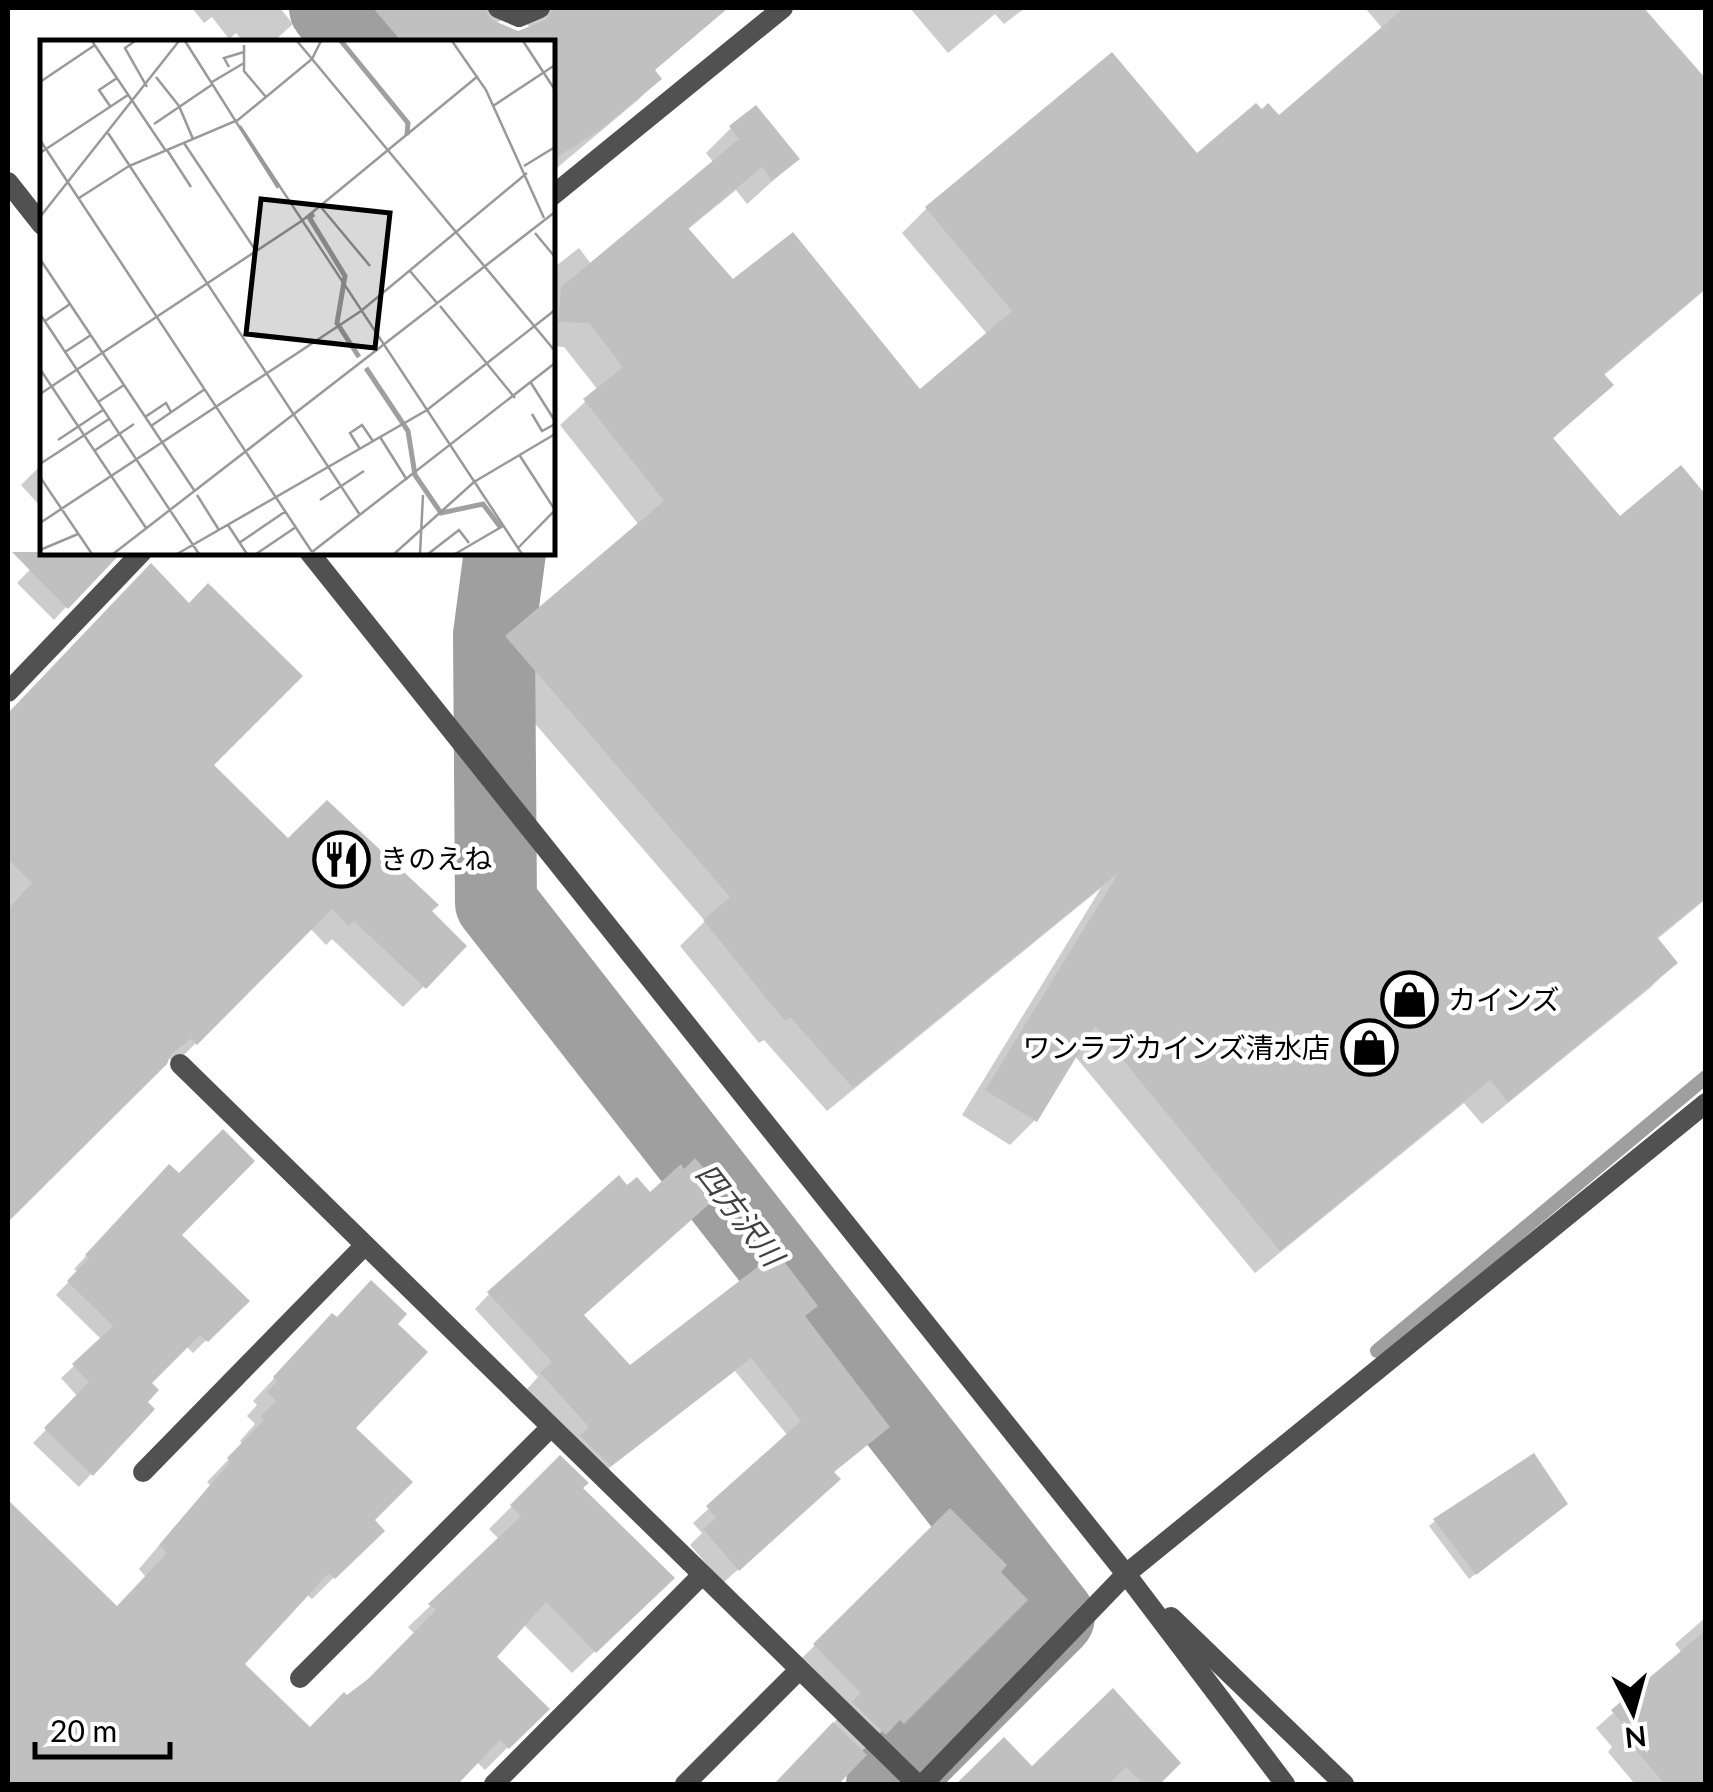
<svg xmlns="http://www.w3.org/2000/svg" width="1713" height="1792" font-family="Lato,'Noto Sans JP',sans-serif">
	<rect width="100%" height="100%" fill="#fff"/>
	<g fill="#0003" fill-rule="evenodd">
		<polygon points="192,8 280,8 293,24 273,42 244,42 236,33 229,39 212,17 204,23"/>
		<path d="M376 8H728L653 71 659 79 638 100 552 172V42H364L353 31ZM520 15 530 28 514 33 494 23Z"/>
		<polygon points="910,8 1025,8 1004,24 995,14 948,53"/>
		<polygon points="1365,8 1642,8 1706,82 1706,289 1603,376 1610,385 1551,440 1619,519 1706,499 1706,899 1656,940 1675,963 1650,988 1482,1124 1464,1103 1255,1273 1074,1055 1035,1120 1010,1145 962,1115 1101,888 827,1111 764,1040 759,1043 680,946 705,921 482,662 639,525 560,425 598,390 564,347 552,346 552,269 579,248 591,264 714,163 706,153 731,128 797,159 747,204 736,190 687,230 733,283 920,393 988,335 902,233 927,208 1197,157 1279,118 1383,29"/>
		<polygon points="42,464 42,508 21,485"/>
		<polygon points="47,552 117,552 54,620 17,583"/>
		<polygon points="130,587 211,765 288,841 429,911 464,946 403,1007 332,939 326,945 310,928 175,1064 169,1058 165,1061 8,1218 8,717"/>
		<polygon points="157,1180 179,1235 246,1301 193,1353 186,1346 149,1383 144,1402 152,1409 79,1487 33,1443 78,1397 61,1378 102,1340 56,1295 78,1272 74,1269"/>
		<polygon points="489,1294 581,1316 630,1368 803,1318 872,1441 832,1473 823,1493 723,1583 690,1545 702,1533 693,1523 788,1436 735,1371 595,1479 577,1443 527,1389 538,1377 475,1309"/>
		<polygon points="395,1324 352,1428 371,1520 381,1531 312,1599 306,1594 242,1664 309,1730 368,1682 415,1634 408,1627 500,1540 489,1529 560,1458 649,1600 572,1673 523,1624 493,1657 546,1709 485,1770 476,1761 454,1784 8,1784 8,1523 17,1513 117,1609 146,1577 139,1569 210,1485 207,1482 243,1444 240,1441 255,1424 247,1416 257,1405 253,1401 310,1339"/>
		<polygon points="1560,1509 1469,1579 1429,1526 1435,1521"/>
		<polygon points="950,1511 1025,1600 836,1784 775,1784 843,1713 795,1665"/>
		<polygon points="1706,1617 1706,1784 1635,1784 1608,1752 1612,1747 1596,1728 1682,1653 1675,1644"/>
		<polygon points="1004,1741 1032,1769 1178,1763 1156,1784 959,1784"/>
	</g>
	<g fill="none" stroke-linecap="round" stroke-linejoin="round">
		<polyline stroke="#9f9f9f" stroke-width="14" points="1377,1351 1706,1077"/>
		<g stroke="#9f9f9f" stroke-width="82">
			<polyline points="330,8 358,42"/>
			<polyline points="505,552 494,635 496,903 1054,1617 887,1784"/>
		</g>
	</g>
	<g fill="#c0c0c0">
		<polygon points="373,8 485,8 492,20 518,31 546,20 553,8 728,8 655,70 662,79 600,130 552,160 552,42 402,42"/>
		<polygon points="1404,8 1644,8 1706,79 1706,288 1604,374 1614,385 1553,438 1620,516 1681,465 1706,495 1706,898 1657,937 1678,963 1508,1102 1490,1080 1280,1251 1095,1026 1037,1122 985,1090 1119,872 853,1088 790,1017 785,1021 703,920 730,897 505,636 664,501 583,399 623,367 589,323 558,322 561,287 739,139 729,126 756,105 800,159 772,181 762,167 688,228 733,279 793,232 920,389 1012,311 925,207 1112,52 1197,153 1256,103 1262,109 1268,103 1279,115"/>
		<polygon points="12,552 122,552 68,609"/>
		<polygon points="151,563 189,603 208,583 303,676 214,765 288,838 327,800 439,905 432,911 467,946 426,989 354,921 348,926 332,909 197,1045 191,1039 171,1054 167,1064 8,1222 8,909 32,883 8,859 8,713"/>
		<polygon points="223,1129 255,1161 182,1235 250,1301 208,1342 200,1335 152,1383 159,1390 148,1402 155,1409 93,1476 44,1428 89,1382 72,1364 113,1326 67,1281 89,1258 85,1255 169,1164 179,1173"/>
		<polygon points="695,1158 724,1191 584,1315 630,1365 777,1252 818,1306 805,1316 890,1427 834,1472 841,1479 739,1571 703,1529 716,1518 706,1506 801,1421 751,1358 611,1466 580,1436 589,1427 540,1373 552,1362 487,1292 619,1175 627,1185 637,1177 650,1192 681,1164 684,1169"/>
		<polygon points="371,1280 407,1314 398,1324 428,1352 356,1428 413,1482 375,1520 385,1531 335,1579 329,1573 245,1664 310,1727 344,1692 347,1695 368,1679 436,1610 428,1604 521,1516 510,1505 560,1455 589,1483 583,1488 675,1578 596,1653 546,1602 497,1657 550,1709 509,1749 500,1740 458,1784 8,1784 8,1500 117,1606 167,1553 159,1545 230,1462 227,1458 264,1420 260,1417 276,1401 267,1392 277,1381 273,1377 332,1313 337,1317"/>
		<polygon points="1534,1453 1568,1504 1476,1575 1433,1519"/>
		<polygon points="950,1508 1007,1565 1001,1572 1028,1600 904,1724 900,1720 886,1735 852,1702 861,1693 813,1644"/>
		<polygon points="1706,1630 1706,1784 1665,1784 1622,1734 1627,1729 1611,1710"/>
		<polygon points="1113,1688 1181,1763 1160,1784 1143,1784 1126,1767 1109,1784 956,1784 1004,1737 1032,1766"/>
		<polygon points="833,1722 867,1755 839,1784 774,1784"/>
	</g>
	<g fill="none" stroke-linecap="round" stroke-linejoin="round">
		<polyline stroke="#515151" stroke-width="20" points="498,8 519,17 540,8"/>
		<g stroke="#515151" stroke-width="20">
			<polyline points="552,196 783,8"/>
			<polyline points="8,692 142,552"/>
			<polyline points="180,1064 917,1784"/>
			<polyline points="143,1472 365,1245"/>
			<polyline points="300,1678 551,1427"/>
			<polyline points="494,1784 702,1575"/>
			<polyline points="685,1784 799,1670"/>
			<polyline points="923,1784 1126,1574 1706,1103"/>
		</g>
		<g stroke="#515151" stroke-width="20">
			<polyline points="8,182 42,225"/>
			<polyline points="309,552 1126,1574 1285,1784"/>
			<polyline points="1171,1617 1344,1784"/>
		</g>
	</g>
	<defs>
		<symbol id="restaurant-ring" viewBox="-11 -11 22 22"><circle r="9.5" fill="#fff" stroke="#000" stroke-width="1.5"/><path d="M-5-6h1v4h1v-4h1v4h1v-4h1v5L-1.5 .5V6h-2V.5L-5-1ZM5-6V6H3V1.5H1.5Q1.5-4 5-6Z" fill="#000"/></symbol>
		<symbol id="shop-ring" viewBox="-11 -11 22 22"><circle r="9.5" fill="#fff" stroke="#000" stroke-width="1.5"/><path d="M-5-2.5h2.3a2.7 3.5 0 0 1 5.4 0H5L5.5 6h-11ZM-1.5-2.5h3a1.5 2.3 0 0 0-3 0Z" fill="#000"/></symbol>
	</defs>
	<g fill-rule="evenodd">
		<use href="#restaurant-ring" x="310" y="828" width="63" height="63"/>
		<use href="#shop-ring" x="1378" y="968" width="63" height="63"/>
		<use href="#shop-ring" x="1338" y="1016" width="63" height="63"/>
	</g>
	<g text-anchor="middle" stroke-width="9" stroke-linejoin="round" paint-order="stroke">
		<g font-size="28" fill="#000" stroke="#fff" text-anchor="start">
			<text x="380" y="869">きのえね</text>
			<text x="1448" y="1010">カインズ</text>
			<text x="1330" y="1058" text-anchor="end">ワンラブカインズ清水店</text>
		</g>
		<g font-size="30" font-style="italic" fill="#404040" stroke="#fff">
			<text transform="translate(739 1215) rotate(52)" y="10">四方沢川</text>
		</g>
	</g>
	<g transform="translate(40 40)">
		<rect width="515" height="515" fill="#fff"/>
		<path fill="none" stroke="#9f9f9f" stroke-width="5" d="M301 1 368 83 367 95M274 174 269 177 305 236 297 283 319 317M326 328 368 391 375 435 401 473 443 464 461 488"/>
		<path fill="none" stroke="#999" stroke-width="2.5" d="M52 1 126 111M95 1 85 8 107 47M145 1 238 148M257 1 515 311M412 1 446 50 504 178M483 1 515 50M204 5V31L226 57M189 27 184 18 204 12M116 37 139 66 153 99M0 42 55 5M172 42 204 23M70 66 59 50 77 38M453 66 515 25M114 84 173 44M200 86 482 514M68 93 320 475M0 100 272 512M144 103 216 211M127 110 151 147M0 113 88 55M484 126 515 107M39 158 89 126 198 80 272 19 281 1M280 166 330 226M0 177 139 1M495 193 515 217M0 219 154 450M370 231 397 263M400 266 475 358M0 274 159 514M5 281 30 264M25 312 51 295M0 329 106 488M491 343 515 381M0 354 263 180 438 36M58 362 84 345M492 374 502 391 515 384M105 377 126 363 131 372M111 386 165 349M340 397 367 440M18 400 63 370M320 409 310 393 322 385 333 401M54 411 94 384M0 424 69 379M0 437 52 514M157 455 179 490M280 460 324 431M0 483 321 271 487 133M188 485 207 514M199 503 246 471M478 508 515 470 480 416M0 510 38 494M272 512 515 323M73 514 515 172M137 514 387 370 515 270M216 514 256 487M354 514 434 442 515 394M380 514 383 455M388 514 419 490 429 503M415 514 463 486"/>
		<path fill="#000" fill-opacity="0.15" stroke="#000" stroke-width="5" d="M221 159 350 173 335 308 206 294Z"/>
		<rect width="515" height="515" fill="none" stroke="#000" stroke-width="5"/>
	</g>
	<rect width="1713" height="1792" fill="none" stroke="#000000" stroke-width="20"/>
	<g transform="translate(1633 1712) rotate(174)" stroke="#ffffff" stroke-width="8" paint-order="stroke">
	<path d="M0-8L18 38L0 25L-18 38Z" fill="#000000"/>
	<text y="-15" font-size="28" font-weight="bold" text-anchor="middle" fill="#000000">N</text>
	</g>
	<path d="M35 1742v15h135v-15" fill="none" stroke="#000000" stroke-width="5"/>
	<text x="50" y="1742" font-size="30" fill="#000000" stroke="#ffffff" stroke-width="8" paint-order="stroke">20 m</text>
</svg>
